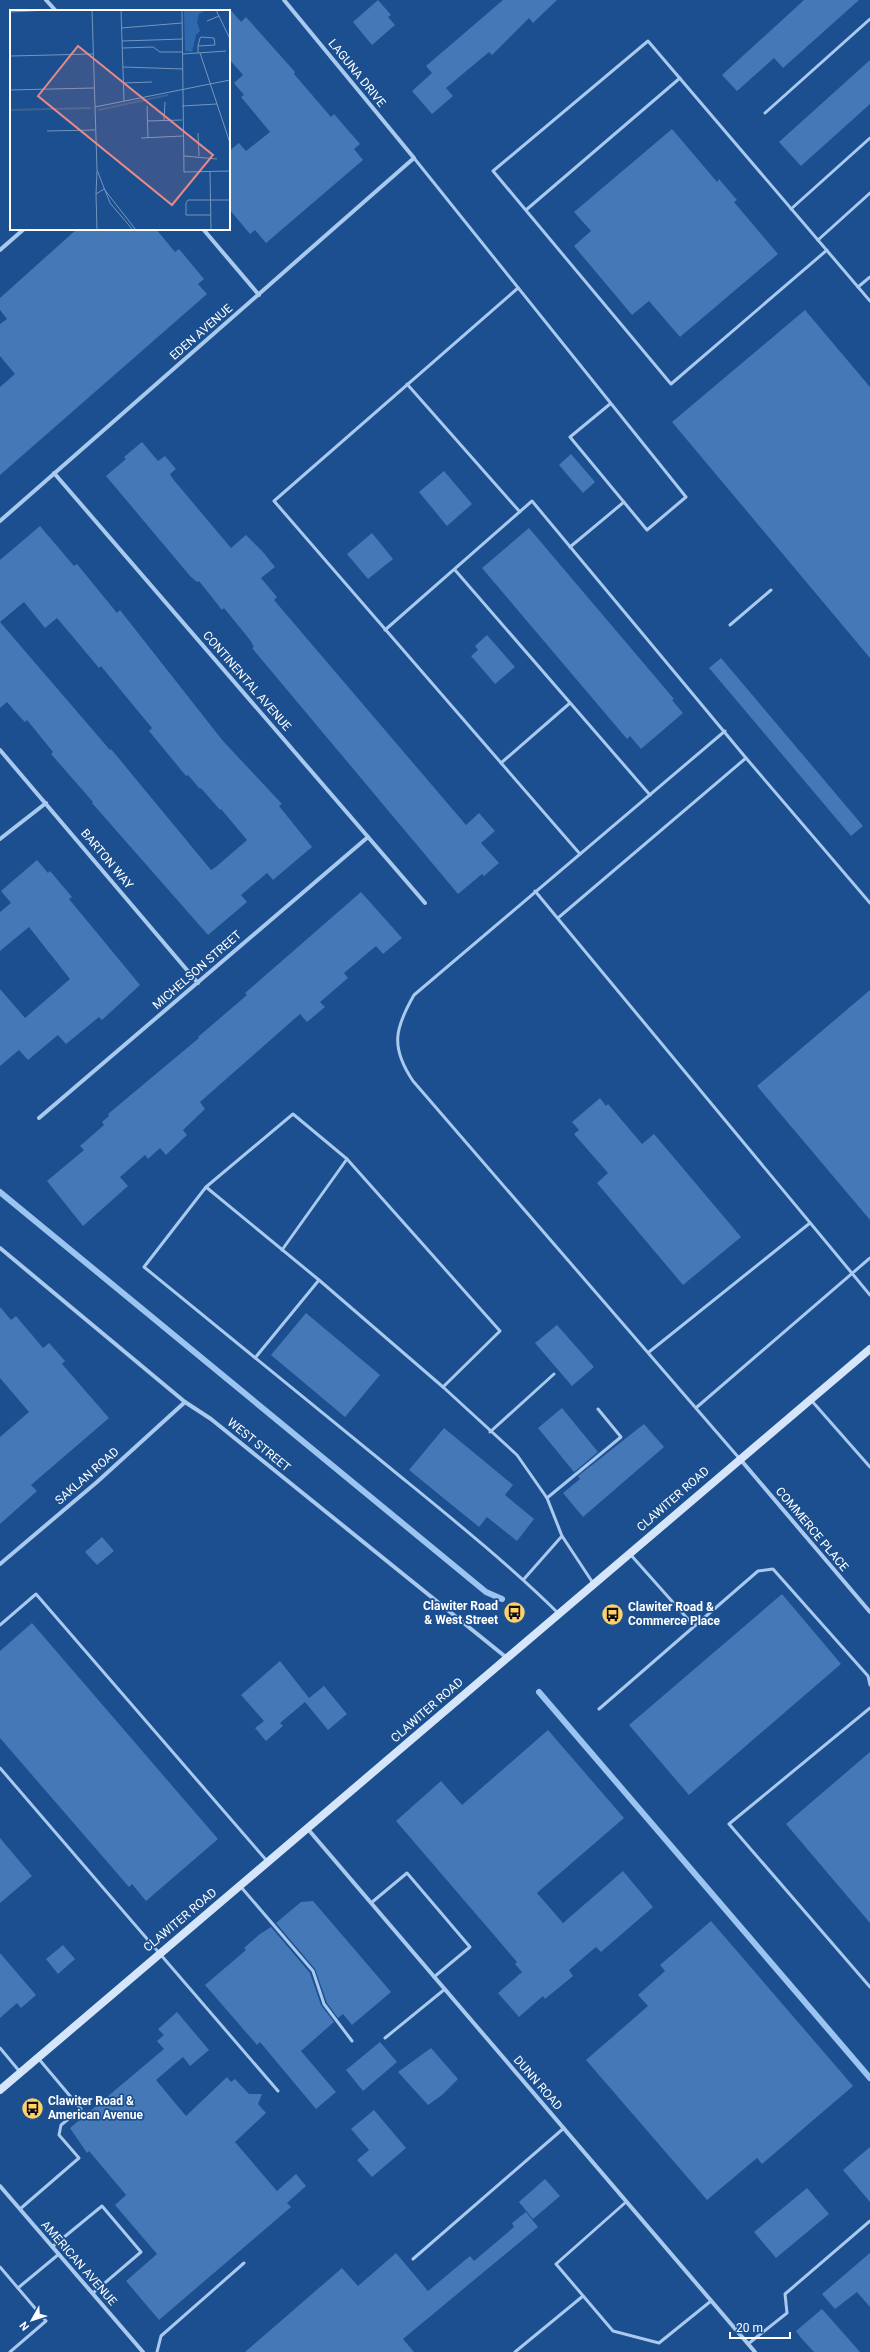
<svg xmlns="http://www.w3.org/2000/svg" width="870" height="2352" font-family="Roboto,sans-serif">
	<rect width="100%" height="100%" fill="#1b4f8f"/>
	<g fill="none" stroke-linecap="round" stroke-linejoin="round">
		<g stroke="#9cc4f0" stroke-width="6">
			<polyline points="0,1192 486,1592 502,1599"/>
			<polyline points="539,1692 870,2078"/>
		</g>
	</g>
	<g fill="#4478b7" fill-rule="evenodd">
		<polygon points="378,0 391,15 388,17 395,25 372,45 353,22"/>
		<polygon points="503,0 557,0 533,23 529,18 492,55 489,52 446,88 453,96 432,114 412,91 432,73 426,66"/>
		<polygon points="804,0 859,0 783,68 774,58 737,91 722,75"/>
		<polygon points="229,8 241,22 246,17 295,72 294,74 331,117 334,114 360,144 354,149 363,160 266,243 255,230 250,234 229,209 229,151 239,143 246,151 270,132 241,97 244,95 234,83 243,75 229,59"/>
		<polygon points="870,60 870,104 801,166 779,142"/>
		<polygon points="672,129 717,182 719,179 737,200 734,202 778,254 680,337 649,301 632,315 574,246 591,231 574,212"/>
		<polygon points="77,229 156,229 175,252 179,249 204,279 198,284 207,294 0,475 0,387 15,374 0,356 0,324 7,319 0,310 0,298"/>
		<polygon points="805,310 870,387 870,658 672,422"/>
		<polygon points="142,442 158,461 165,456 176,469 170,474 173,479 231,548 246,535 263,552 275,567 261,578 277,597 274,600 466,825 479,813 495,831 481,843 499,863 484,876 482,874 458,894 252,648 254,647 250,640 224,608 222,610 199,581 197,582 190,576 106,476 126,459 124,457"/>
		<polygon points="571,454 595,482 583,493 559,465"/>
		<polygon points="444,471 472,504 447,526 419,492"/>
		<path d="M40 526 74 566 77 564 117 613 120 610 223 741 282 804 279 806 312 847 273 880 267 873 241 895 247 902 208 935 92 803 93 802 51 754 53 752 27 720 25 722 19 716 7 702 0 708V560ZM24 602 45 628 57 618 99 668 101 666 123 693 152 728 149 731 186 776 188 775 200 789 201 788 220 810 221 809 247 840 217 866 211 870 111 749 110 750 0 622Z"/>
		<polygon points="529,528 674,699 672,700 683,713 641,749 630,736 627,739 482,568"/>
		<polygon points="372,533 393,559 368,579 347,554"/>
		<polygon points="487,635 515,667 495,684 471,656 478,650 475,646"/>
		<polygon points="721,658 863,826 851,836 709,668"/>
		<polygon points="37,860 48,873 50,871 72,897 69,899 140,985 102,1020 99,1017 66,1044 58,1035 28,1060 19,1050 0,1066 0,989 25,1018 70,979 29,927 0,951 0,912 11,903 1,891"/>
		<polygon points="361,892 402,938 383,954 376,946 344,973 348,978 320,1002 325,1007 307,1022 300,1014 200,1102 205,1109 183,1130 187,1135 166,1155 160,1148 148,1159 145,1155 120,1177 128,1186 83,1226 47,1181 84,1150 80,1146 104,1125 102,1122 109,1116 108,1114 199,1038 198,1037 247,995 245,993"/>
		<polygon points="870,990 870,1220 757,1086"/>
		<polygon points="600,1098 606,1106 608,1104 642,1144 654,1134 741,1237 683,1285 597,1183 608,1173 574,1134 579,1130 572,1122"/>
		<polygon points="0,1307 11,1320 16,1316 43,1348 49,1343 65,1361 62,1364 109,1418 31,1485 37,1491 0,1524 0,1437 29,1412 0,1378"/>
		<polygon points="306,1313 380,1375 345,1417 271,1355"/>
		<polygon points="557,1325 594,1367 572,1386 535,1343"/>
		<polygon points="562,1408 598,1452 574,1472 538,1428"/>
		<polygon points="644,1424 664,1447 583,1517 563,1493 580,1479 578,1476"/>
		<polygon points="444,1428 513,1485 505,1495 534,1519 517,1541 487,1517 479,1527 409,1470"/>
		<polygon points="102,1537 114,1551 97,1565 85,1552"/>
		<polygon points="782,1594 841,1664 689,1795 629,1725"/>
		<polygon points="32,1623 218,1839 146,1901 132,1884 129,1887 0,1738 0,1651"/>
		<polygon points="280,1661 309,1698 324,1686 347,1714 328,1730 305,1702 280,1723 283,1726 266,1741 255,1728 264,1721 241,1695"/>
		<polygon points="548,1730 624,1818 537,1893 563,1923 623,1871 653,1907 601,1952 596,1947 569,1970 573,1976 545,1999 543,1996 519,2017 498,1993 522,1972 515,1964 517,1962 396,1821 441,1781 462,1805"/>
		<polygon points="870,1752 870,1923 786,1824"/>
		<polygon points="0,1838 32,1876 0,1903"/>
		<polygon points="313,1901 391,1992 352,2025 343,2014 338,2018 327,2003 315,1969 276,1923 301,1902"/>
		<polygon points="711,1921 853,2086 762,2164 757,2158 707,2200 586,2060 648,2006 638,1995 665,1971 660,1965"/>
		<polygon points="271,1927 310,1973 321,2005 334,2022 301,2051 336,2092 316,2109 260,2042 257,2045 205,1985 246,1950 244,1948 260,1934"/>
		<polygon points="63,1945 75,1959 58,1974 46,1959"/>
		<polygon points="0,1953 36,1995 21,2008 17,2003 0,2018"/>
		<polygon points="177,2012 209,2050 190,2066 183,2057 156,2080 186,2116 227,2077 231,2082 235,2079 249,2094 262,2094 258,2104 266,2113 235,2142 277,2191 296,2174 306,2186 287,2203 291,2207 159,2320 126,2281 157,2254 115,2205 126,2195 89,2151 87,2153 70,2128 164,2049 157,2041 164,2035 158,2029"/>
		<polygon points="380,2042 397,2062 363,2091 346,2070"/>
		<polygon points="431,2048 458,2079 442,2095 428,2105 398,2072"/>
		<polygon points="374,2110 406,2148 372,2177 357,2160 369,2150 351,2129"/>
		<polygon points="870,2147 870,2202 843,2170"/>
		<polygon points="545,2179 560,2196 533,2219 519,2202"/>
		<polygon points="807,2188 829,2214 776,2258 754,2232"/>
		<polygon points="526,2212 538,2227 403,2339 414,2352 245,2352 342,2268 358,2286 396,2253 428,2291 470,2256 474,2261 514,2227 512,2223"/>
		<polygon points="870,2253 870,2307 857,2292 835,2309 822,2294"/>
		<polygon points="822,2309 860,2352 814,2352 801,2338 796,2331"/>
	</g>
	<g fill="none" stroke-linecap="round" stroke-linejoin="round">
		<g stroke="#a9c9ee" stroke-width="3">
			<polyline points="765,113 870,19"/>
			<polyline points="414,158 686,497 647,530 570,437 610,404"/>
			<polyline points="791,209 870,138"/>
			<polyline points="526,210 680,78"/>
			<polyline points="818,240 870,193"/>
			<polyline points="827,250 671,384 493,171 648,41 870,301"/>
			<polyline points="858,287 870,277"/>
			<polyline points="518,288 274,501 580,854"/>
			<polyline points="407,384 520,512"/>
			<polyline points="570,547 624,502"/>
			<polyline points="455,570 650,795"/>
			<polyline points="730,625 771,590"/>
			<polyline points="385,630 532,501 746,758 870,903"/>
			<path d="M725 731 414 995C395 1028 390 1047 413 1081L739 1458"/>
			<polyline points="501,763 570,703"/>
			<polyline points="535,891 870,1295"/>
			<polyline points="558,918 746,758"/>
			<polyline points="206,1187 293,1114 347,1159"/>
			<polyline points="282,1250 347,1159 500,1331 443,1387"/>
			<polyline points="319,1280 443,1387 517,1455 547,1498 562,1536 593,1583"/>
			<polyline points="649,1352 810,1223"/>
			<path d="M255 1358 319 1280 206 1187 144 1267C220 1329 296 1392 373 1454 436 1506 500 1556 558 1613"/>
			<polyline points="811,1400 870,1467"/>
			<polyline points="697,1407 870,1258"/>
			<polyline points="490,1432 554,1374"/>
			<polyline points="547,1498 621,1437 598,1409"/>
			<polyline points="630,1554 694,1626"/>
			<polyline points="524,1579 562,1536"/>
			<polyline points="0,1625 36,1594 267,1861"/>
			<polyline points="870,1708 729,1824 870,1987"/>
			<polyline points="599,1709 758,1571 773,1569 868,1676 870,1685"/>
			<polyline points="0,1768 278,2091"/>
			<polyline points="241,1887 313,1971 324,2004 352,2041"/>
			<polyline points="371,1903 407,1873 470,1947 434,1977"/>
			<polyline points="385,2038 445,1989"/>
			<polyline points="0,2048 20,2072"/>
			<polyline points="626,2202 556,2264 613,2331 659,2343 711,2301"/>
			<polyline points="20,2209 79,2158 59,2135 61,2125 81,2109 38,2058"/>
			<polyline points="52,2247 102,2206 141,2252 93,2293"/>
			<polyline points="413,2259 564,2128"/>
			<polyline points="0,2267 46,2321 10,2352"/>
			<polyline points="18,2288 59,2254"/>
			<polyline points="748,2344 787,2313 785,2294 870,2221"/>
			<polyline points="157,2352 161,2336 244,2263"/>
			<polyline points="515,2352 583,2296"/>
		</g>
		<g stroke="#a9c9ee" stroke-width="4">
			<polyline points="46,0 56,11"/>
			<polyline points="203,229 259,295"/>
			<polyline points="0,250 24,229"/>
			<polyline points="54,473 425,903"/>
			<polyline points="0,521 414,158 284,0"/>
			<polyline points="0,750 198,983"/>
			<polyline points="0,839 46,803"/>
			<polyline points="39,1118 368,837"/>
			<polyline points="0,1248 185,1402 211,1419 507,1658"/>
			<polyline points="740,1459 870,1612"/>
			<polyline points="0,1564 97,1482 185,1402"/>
			<polyline points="307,1828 755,2352"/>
			<polyline points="0,2186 143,2352"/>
		</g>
		<polyline stroke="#d6e6fa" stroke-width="8" points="0,2090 870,1349"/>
	</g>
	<defs>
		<symbol id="bus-disc" viewBox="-11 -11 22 22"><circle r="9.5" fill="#ffd166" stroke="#1b4f8f"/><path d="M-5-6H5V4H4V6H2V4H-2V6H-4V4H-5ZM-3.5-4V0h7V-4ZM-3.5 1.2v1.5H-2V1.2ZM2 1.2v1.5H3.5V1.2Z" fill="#111"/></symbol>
	</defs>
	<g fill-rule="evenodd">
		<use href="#bus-disc" x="502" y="1600" width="25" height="25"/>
		<use href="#bus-disc" x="600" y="1602" width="25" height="25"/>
		<use href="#bus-disc" x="20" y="2096" width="25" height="25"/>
	</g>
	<g text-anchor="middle" stroke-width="3.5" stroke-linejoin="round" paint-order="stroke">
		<g font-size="12" fill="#fff" stroke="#1b4f8f">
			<text transform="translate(357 73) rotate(51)" y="4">LAGUNA DRIVE</text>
			<text transform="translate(201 332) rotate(-41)" y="4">EDEN AVENUE</text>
			<text transform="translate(247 681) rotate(49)" y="4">CONTINENTAL AVENUE</text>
			<text transform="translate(107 859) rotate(50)" y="4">BARTON WAY</text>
			<text transform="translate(197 970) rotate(-41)" y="4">MICHELSON STREET</text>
			<text transform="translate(259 1445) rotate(39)" y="4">WEST STREET</text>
			<text transform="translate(87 1476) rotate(-41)" y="4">SAKLAN ROAD</text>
			<text transform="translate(673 1499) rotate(-41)" y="4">CLAWITER ROAD</text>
			<text transform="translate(812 1529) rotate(50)" y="4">COMMERCE PLACE</text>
			<text transform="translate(427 1710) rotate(-41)" y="4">CLAWITER ROAD</text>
			<text transform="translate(180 1920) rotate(-40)" y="4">CLAWITER ROAD</text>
			<text transform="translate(538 2083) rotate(49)" y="4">DUNN ROAD</text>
			<text transform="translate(79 2263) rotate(49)" y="4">AMERICAN AVENUE</text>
		</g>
		<g font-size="12" font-weight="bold" fill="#fff" stroke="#1b4f8f" text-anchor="start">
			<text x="498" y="1610" text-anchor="end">Clawiter Road<tspan x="498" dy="14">&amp; West Street</tspan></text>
			<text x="628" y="1611">Clawiter Road &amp;<tspan x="628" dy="14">Commerce Place</tspan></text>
			<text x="48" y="2105">Clawiter Road &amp;<tspan x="48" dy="14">American Avenue</tspan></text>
		</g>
	</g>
	<g transform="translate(10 10)">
		<rect width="220" height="220" fill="#1b4f8f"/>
		<path d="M174 0H196L189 4 187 12 190 21 186 25 182 42 175 41Z" fill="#2e69ad"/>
		<path fill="none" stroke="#3c6290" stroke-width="2" d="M0 100 81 98M88 100 158 85"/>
		<path fill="none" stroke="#7695bc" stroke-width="1" d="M82 0 87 160 100 193 123 220M111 0 114 91M172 0 174 162 220 161M206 0 220 29M0 2 38 0M197 11 209 6M111 18 172 13M112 31 173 29M112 38 143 37 150 42H173M188 43V36L190 28 191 27 204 28 205 35 188 36M190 43 220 133M173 44 216 41M0 46 83 44M113 57 173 59M113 73 142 72M0 80 84 78M137 96 138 128M172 96 207 94M85 97 220 70M137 111 172 110M154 111 155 92M37 121 85 120M188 123 189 146M131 128 173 126M174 146 207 149M200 161 201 220M94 179 126 220M86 184 87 161M201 205H176V193L178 190H220M87 220 86 184 94 179"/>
		<path fill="#e88989" fill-opacity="0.15" stroke="#e88989" stroke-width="2" d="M68 36 203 145 162 195 28 86Z"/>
		<rect width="220" height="220" fill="none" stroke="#fff" stroke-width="2"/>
	</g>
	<g transform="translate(32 2320) rotate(231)" stroke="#1b4f8f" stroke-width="3" paint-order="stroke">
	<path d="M0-3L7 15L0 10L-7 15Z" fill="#ffffff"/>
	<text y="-6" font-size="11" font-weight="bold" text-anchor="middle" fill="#ffffff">N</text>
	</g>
	<path d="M730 2332v6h60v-6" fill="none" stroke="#ffffff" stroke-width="2"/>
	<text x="736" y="2332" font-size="12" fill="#ffffff" stroke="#1b4f8f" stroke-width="3" paint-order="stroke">20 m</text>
</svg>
